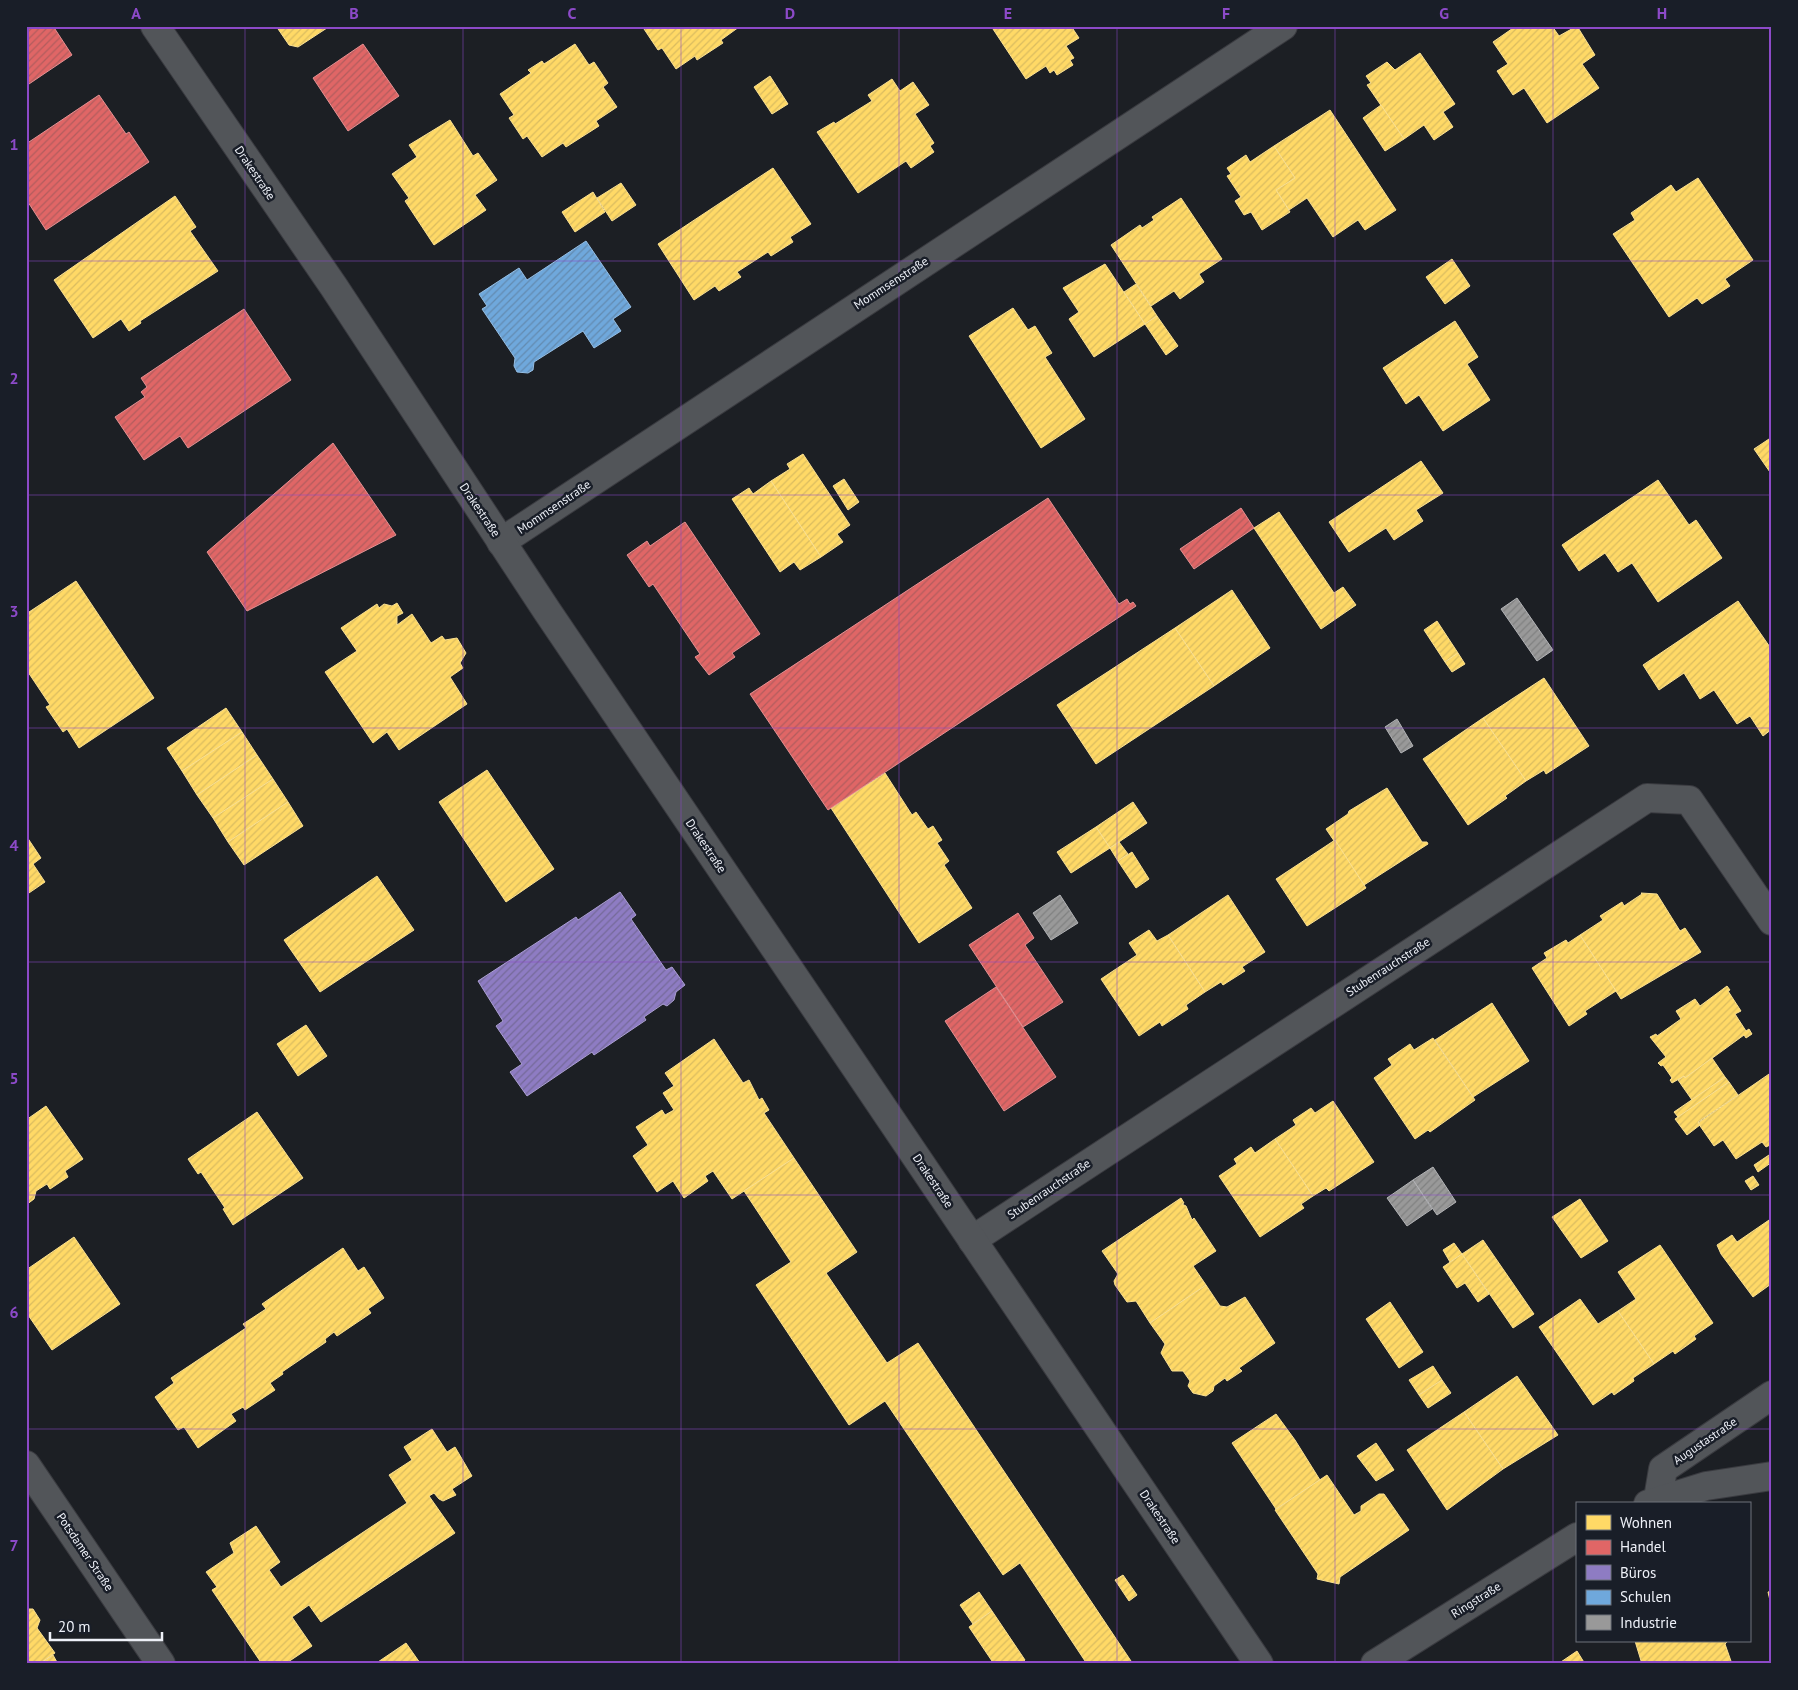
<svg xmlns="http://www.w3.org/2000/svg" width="1798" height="1690" font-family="'PT Sans',sans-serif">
	<defs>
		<pattern id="homes-hatch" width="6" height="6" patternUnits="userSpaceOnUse" patternTransform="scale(1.25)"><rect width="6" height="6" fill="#ffd966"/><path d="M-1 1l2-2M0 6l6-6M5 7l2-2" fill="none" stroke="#dabc60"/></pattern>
		<pattern id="shops-hatch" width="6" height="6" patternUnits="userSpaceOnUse" patternTransform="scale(1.25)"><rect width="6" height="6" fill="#e06666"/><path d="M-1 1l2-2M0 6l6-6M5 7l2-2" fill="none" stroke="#b25d5e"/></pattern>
		<pattern id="offices-hatch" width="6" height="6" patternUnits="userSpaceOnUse" patternTransform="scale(1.25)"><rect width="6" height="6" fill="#8e7cc3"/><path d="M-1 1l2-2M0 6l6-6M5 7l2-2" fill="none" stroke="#756a99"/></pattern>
		<pattern id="schools-hatch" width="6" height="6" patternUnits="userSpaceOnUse" patternTransform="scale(1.25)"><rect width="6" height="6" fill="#6fa8dc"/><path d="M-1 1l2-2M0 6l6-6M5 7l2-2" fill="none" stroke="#638bb0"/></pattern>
		<pattern id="industry-hatch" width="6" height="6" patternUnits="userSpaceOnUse" patternTransform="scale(1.25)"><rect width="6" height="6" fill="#999"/><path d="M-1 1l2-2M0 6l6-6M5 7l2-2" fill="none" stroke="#808181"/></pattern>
	</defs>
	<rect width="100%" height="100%" fill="#1c1f24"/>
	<g fill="url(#homes-hatch)" stroke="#fae092">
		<polygon points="276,26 330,26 298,47 289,45"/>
		<polygon points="648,26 739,26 739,27 721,40 723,43 697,60 695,56 676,69 662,48 658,50 644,29"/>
		<polygon points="991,26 1071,26 1079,38 1066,46 1074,58 1070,60 1073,65 1057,75 1054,70 1050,73 1046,66 1026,79"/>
		<polygon points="1516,26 1552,26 1559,36 1577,26 1595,55 1582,64 1599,88 1547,123 1524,88 1513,95 1497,71 1508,64 1493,42"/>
		<polygon points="575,44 589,65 594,62 608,83 603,87 617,107 596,121 599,126 566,147 563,143 542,157 527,136 523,139 509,118 514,115 500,94 531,73 528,70 542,61 544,64"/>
		<polygon points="1420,53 1455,104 1443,112 1453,127 1434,140 1424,125 1404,139 1367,85 1371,83 1366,76 1387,62 1395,70"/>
		<polygon points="770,76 788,104 772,114 754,87"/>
		<polygon points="892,79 900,91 913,82 929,105 915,114 934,143 930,146 934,152 911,168 906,161 858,193 817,132 834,122 835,124 872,101 868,95"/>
		<polygon points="1381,105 1404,139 1385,151 1363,118"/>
		<polygon points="1330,110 1396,210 1365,230 1358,220 1333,237 1307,198 1289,210 1276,190 1295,178 1274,146"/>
		<polygon points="450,120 473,156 478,153 497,180 475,195 486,210 434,245 405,201 409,198 392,174 417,157 409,145"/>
		<polygon points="1274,146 1295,178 1276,190 1290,212 1262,230 1251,212 1244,215 1235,201 1241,197 1227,176 1231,174 1227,168 1246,155 1250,162"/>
		<polygon points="773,168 811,224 790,237 793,242 771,256 768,252 737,272 741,277 719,291 715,286 694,300 658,244"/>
		<polygon points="1698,178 1753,260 1725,279 1730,286 1702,304 1697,298 1669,317 1613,234 1635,220 1631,213 1671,185 1676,192"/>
		<polygon points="621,183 636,205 612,221 597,198"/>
		<polygon points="593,192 605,212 575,232 562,212"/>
		<polygon points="175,196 196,227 190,231 218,271 140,321 141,323 129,331 121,319 93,338 54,280"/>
		<polygon points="1181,198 1222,259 1199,274 1204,282 1180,299 1174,291 1151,306 1111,245 1140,225 1142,228 1154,220 1152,217"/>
		<polygon points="1452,259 1470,286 1445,304 1426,277"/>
		<polygon points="1105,264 1145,324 1094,357 1069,319 1079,312 1063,288"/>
		<polygon points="1136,284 1157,316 1145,324 1124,292"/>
		<polygon points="1013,308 1028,330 1035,326 1052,353 1045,357 1085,419 1041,448 969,336"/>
		<polygon points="1157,316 1178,346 1166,355 1145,324"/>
		<polygon points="1455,321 1478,357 1467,364 1490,400 1443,431 1419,395 1406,404 1383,368"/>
		<polygon points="1772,437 1772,475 1754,449"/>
		<polygon points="803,454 850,525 837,534 843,542 821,557 771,481 790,469 787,464"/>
		<polygon points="1421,461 1443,493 1416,510 1423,521 1394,540 1386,528 1349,552 1329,522"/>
		<polygon points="844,479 859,502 848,510 833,486"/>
		<polygon points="1658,480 1689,525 1696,520 1722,558 1658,602 1632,563 1618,572 1605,553 1579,571 1562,545"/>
		<polygon points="771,481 821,557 800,570 794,562 780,572 732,499 749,488 753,494"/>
		<polygon points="1279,512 1334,593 1343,587 1356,605 1321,629 1254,528"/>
		<polygon points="76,581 154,698 79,748 67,729 63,732 46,707 50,705 26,669 26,614"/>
		<polygon points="1232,590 1270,648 1214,686 1175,628"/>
		<polygon points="1738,601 1772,650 1772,729 1763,736 1750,716 1737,724 1714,690 1700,699 1684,673 1659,690 1643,665"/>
		<polygon points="397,603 403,613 397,616 397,625 412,614 431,643 442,636 445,640 457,638 466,653 460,663 463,668 450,677 467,704 399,750 387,732 373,743 325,672 357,651 341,628 377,604 379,608 384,604 392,606"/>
		<polygon points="1437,621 1458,653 1445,662 1424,630"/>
		<polygon points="1175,628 1214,686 1096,764 1057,705"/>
		<polygon points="1458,653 1465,664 1452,672 1445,662"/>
		<polygon points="1544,678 1589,746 1546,774 1544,770 1526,781 1483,718"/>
		<polygon points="226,708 242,732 182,771 167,748"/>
		<polygon points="1483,718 1526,781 1505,796 1507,798 1468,825 1423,759"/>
		<polygon points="242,732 257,755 197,795 182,771"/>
		<polygon points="257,755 273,779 213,818 197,795"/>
		<polygon points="487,770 554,869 506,902 439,802"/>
		<polygon points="885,773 912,815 916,812 928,829 933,826 942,840 937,843 949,861 944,865 972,908 919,943 831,808"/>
		<polygon points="273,779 288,802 228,842 213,818"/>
		<polygon points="1387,788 1422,842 1427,842 1428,844 1364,885 1326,829 1348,814 1349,811"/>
		<polygon points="288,802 303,826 244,865 228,842"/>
		<polygon points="1133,802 1147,823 1110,848 1096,827"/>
		<polygon points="1096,827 1110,848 1071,873 1057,852"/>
		<polygon points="27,837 41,858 33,864 45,882 26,895"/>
		<polygon points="1335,840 1366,888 1307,926 1276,879"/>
		<polygon points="1119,842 1128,854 1118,861 1110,848"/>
		<polygon points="1132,852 1149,879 1136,888 1118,861"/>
		<polygon points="377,876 414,930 320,992 284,940"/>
		<polygon points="1641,893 1657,894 1680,931 1685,928 1701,952 1621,999 1580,935 1603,920 1600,916 1622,902 1624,906 1642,894"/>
		<polygon points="1228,895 1265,952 1242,967 1245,971 1223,985 1221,982 1205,992 1168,935"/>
		<polygon points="1149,930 1157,941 1168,935 1205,992 1186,1005 1188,1009 1162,1026 1160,1022 1139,1036 1101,979 1137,955 1129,943"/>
		<polygon points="1580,935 1616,991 1585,1011 1587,1014 1569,1026 1532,968 1547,958 1544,953 1566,940 1568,943"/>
		<polygon points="1727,986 1730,990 1728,991 1741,1011 1735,1014 1746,1031 1749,1029 1752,1034 1746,1038 1744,1035 1685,1078 1684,1076 1672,1083 1670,1080 1672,1078 1663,1065 1661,1066 1658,1063 1666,1057 1650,1037 1656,1034 1657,1036 1681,1019 1676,1011 1695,999 1700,1006"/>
		<polygon points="1492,1003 1529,1061 1473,1097 1435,1040"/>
		<polygon points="306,1025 327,1056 298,1076 277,1044"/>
		<polygon points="1433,1038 1475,1100 1430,1132 1428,1130 1415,1139 1374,1078 1392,1065 1388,1059 1410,1044 1414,1050"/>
		<polygon points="714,1039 743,1083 749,1080 759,1100 762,1098 769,1110 764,1113 794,1158 732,1199 713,1171 705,1176 708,1181 684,1198 673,1181 657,1192 633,1156 648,1145 636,1127 662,1110 665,1115 674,1110 663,1093 674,1086 665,1073"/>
		<polygon points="1712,1058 1725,1077 1692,1100 1678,1080 1684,1076 1685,1078"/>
		<polygon points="1772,1072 1772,1144 1766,1147 1762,1142 1736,1159 1723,1140 1714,1146 1698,1123"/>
		<polygon points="1725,1077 1729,1082 1678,1117 1674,1112"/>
		<polygon points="1729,1082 1738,1095 1698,1122 1700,1125 1687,1135 1675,1119"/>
		<polygon points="1333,1101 1374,1162 1329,1191 1326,1188 1313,1196 1275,1139 1296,1125 1293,1120 1311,1108 1315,1113"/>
		<polygon points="46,1106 83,1159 65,1171 68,1177 50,1189 47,1184 36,1191 34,1199 26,1205 26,1120"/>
		<polygon points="257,1112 303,1178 233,1225 223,1209 225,1208 201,1172 198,1174 188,1159"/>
		<polygon points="1275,1139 1313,1196 1301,1204 1304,1208 1260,1237 1219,1176 1237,1164 1234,1159 1251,1147 1255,1153"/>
		<polygon points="1772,1153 1772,1162 1758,1172 1754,1165"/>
		<polygon points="794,1158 857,1252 826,1273 887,1363 918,1343 1133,1664 1087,1664 1020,1563 1003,1575 885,1401 849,1425 756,1285 791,1262 744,1191"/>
		<polygon points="1753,1176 1759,1185 1751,1190 1745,1181"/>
		<polygon points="1181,1198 1184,1203 1182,1204 1186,1206 1192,1220 1194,1218 1216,1251 1193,1266 1206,1285 1150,1323 1136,1301 1127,1302 1115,1285 1114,1281 1118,1274 1102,1251"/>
		<polygon points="1580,1199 1608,1241 1581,1258 1552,1217"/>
		<polygon points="1772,1218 1772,1286 1771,1284 1753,1297 1721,1254 1717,1245 1732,1235 1737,1242"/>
		<polygon points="74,1237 120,1304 52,1350 26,1312 26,1270"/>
		<polygon points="1483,1240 1534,1314 1513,1328 1462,1254"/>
		<polygon points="1454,1243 1462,1254 1450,1262 1443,1250"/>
		<polygon points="1660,1245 1713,1323 1694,1336 1696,1339 1675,1354 1673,1351 1654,1364 1618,1311 1636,1299 1618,1272"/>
		<polygon points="343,1248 358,1271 364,1267 384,1298 368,1309 371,1313 337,1336 334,1332 325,1339 326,1342 282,1372 283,1374 270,1383 275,1390 245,1410 243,1407 231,1414 236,1421 198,1448 184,1427 178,1430 155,1397 174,1383 171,1378 246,1328 243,1324 266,1309 262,1304"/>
		<polygon points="1462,1254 1489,1294 1478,1302 1465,1283 1457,1288 1443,1267"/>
		<polygon points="1206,1285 1220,1306 1227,1307 1245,1297 1275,1343 1239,1368 1242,1371 1227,1381 1225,1378 1214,1386 1213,1391 1206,1396 1193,1393 1188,1386 1190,1381 1183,1371 1172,1371 1161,1353 1165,1344 1150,1323"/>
		<polygon points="1580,1299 1598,1324 1618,1311 1654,1364 1633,1378 1634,1381 1614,1395 1612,1392 1593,1405 1539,1327"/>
		<polygon points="1390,1302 1423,1352 1399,1368 1366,1319"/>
		<polygon points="1433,1366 1442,1380 1419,1395 1409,1380"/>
		<polygon points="1517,1376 1558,1435 1503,1469 1464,1412"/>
		<polygon points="1442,1380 1451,1393 1428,1408 1419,1395"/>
		<polygon points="1464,1412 1503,1469 1447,1510 1407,1450"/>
		<polygon points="1276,1414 1295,1440 1320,1480 1276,1509 1232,1443"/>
		<polygon points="432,1429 447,1452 455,1447 472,1476 452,1489 456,1495 443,1501 439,1499 434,1493 429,1496 455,1533 321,1622 309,1605 292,1617 312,1646 285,1664 262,1664 212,1590 217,1587 206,1572 234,1553 230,1543 256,1526 280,1562 269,1570 281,1587 407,1503 389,1475 412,1460 404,1447"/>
		<polygon points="1376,1443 1394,1470 1376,1481 1357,1456"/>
		<polygon points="1327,1475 1354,1515 1361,1511 1361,1506 1379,1494 1384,1494 1409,1530 1340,1577 1339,1584 1317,1579 1318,1574 1275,1510"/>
		<polygon points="1123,1575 1137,1595 1129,1601 1115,1580"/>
		<polygon points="1772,1591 1772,1609 1768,1592"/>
		<polygon points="979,1592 992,1611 973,1624 960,1605"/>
		<polygon points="26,1609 33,1609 40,1620 37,1628 55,1653 39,1664 26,1664"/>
		<polygon points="992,1611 1025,1660 1020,1664 994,1664 969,1627"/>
		<polygon points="1635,1641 1728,1641 1725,1644 1732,1664 1642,1664"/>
		<polygon points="406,1643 420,1663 375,1664"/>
		<polygon points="1577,1651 1585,1664 1558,1664"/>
		<polygon points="53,1655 58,1664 39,1664"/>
	</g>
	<g fill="url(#shops-hatch)" stroke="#e49092">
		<polygon points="26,26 53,26 72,55 26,86"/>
		<polygon points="363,44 399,96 348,131 313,78"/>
		<polygon points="99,95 126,134 129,132 149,162 46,230 26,199 26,144"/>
		<polygon points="244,309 291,380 188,448 180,436 144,460 115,417 145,397 141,392 147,387 141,378"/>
		<polygon points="333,443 396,535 247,611 207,552"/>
		<polygon points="1048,498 1119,604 1127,599 1130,604 1133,602 1136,606 828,810 750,694"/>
		<polygon points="1241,508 1254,528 1194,569 1180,549"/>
		<polygon points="685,522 760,634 732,653 735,657 709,675 695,657 700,654 653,584 649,587 627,555 647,541 650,546"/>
		<polygon points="1018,913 1034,938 1025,945 1063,1002 1023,1027 969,945"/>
		<polygon points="996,987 1056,1077 1004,1111 945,1021"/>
	</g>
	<polygon fill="url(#offices-hatch)" stroke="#ab9fd3" points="620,892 636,915 631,919 666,970 672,967 685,985 676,992 674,1000 667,1006 663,1004 644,1017 646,1020 594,1055 592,1052 527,1096 510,1072 522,1064 496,1026 503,1021 478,981 576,917 578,920"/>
	<polygon fill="url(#schools-hatch)" stroke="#95bee4" points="586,241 631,307 613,319 621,331 594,348 583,331 534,362 533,370 528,373 517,372 514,366 515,358 482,309 487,306 479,294 519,268 527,280"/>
	<g fill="url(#industry-hatch)" stroke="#b2b3b6">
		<polygon points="1517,598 1553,650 1537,661 1501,609"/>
		<polygon points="1397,719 1413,746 1401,753 1385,727"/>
		<polygon points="1060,895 1078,923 1051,940 1033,913"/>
		<polygon points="1433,1167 1456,1202 1437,1215 1413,1180"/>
		<polygon points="1413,1180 1432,1209 1407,1226 1387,1198"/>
	</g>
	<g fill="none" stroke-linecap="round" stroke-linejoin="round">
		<defs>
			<g id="minor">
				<polyline points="501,542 1283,26"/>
				<polyline points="972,1240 1647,798 1689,800 1772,921"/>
				<polyline points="26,1465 161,1664"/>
				<polyline points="1658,1499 1663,1469 1772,1395"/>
				<polyline points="1648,1504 1706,1486 1772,1476"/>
				<polyline points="1375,1664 1577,1537"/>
			</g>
			<polyline id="secondary" points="155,26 334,287 547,611 1259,1664"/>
		</defs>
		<use href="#minor" stroke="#3a3b40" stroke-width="30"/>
		<use href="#secondary" stroke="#3a3b40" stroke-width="30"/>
		<use href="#minor" stroke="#525559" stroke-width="28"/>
		<use href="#secondary" stroke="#525559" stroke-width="28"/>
	</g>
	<path fill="none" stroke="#8c4ac8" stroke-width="1" stroke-opacity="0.55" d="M245 26V1664M463 26V1664M681 26V1664M899 26V1664M1117 26V1664M1335 26V1664M1553 26V1664M26 261H1772M26 495H1772M26 728H1772M26 962H1772M26 1195H1772M26 1429H1772"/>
	<g text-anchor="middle" stroke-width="5" stroke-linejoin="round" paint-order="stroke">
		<g font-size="12" fill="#eef1f8" stroke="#191e28">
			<text transform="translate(255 173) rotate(56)" y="4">Drakestraße</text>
			<text transform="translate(891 283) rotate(-33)" y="4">Mommsenstraße</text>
			<text transform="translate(554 507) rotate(-34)" y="4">Mommsenstraße</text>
			<text transform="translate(480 510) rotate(56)" y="4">Drakestraße</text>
			<text transform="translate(706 846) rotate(56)" y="4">Drakestraße</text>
			<text transform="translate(1388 967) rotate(-33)" y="4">Stubenrauchstraße</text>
			<text transform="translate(933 1181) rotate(56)" y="4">Drakestraße</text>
			<text transform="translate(1049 1189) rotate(-34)" y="4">Stubenrauchstraße</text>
			<text transform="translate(1705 1441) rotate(-34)" y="4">Augustastraße</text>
			<text transform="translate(1160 1517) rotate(56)" y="4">Drakestraße</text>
			<text transform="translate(85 1552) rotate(56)" y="4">Potsdamer Straße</text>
			<text transform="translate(1476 1600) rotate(-32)" y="4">Ringstraße</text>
		</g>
	</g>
	<rect width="1798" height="1690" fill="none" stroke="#191e28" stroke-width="55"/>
	<rect x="1576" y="1502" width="175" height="140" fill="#191e28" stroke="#6e727b"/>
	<rect x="1586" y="1515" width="25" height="15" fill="#ffd966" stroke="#6e727b"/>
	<text x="1620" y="1528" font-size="15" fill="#eef1f8">Wohnen</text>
	<rect x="1586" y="1540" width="25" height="15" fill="#e06666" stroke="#6e727b"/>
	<text x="1620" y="1552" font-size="15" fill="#eef1f8">Handel</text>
	<rect x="1586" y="1565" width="25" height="15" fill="#8e7cc3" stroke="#6e727b"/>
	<text x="1620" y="1578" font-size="15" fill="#eef1f8">Büros</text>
	<rect x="1586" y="1590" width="25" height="15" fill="#6fa8dc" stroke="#6e727b"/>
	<text x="1620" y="1602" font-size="15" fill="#eef1f8">Schulen</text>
	<rect x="1586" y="1615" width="25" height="15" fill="#999999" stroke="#6e727b"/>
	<text x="1620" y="1628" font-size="15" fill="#eef1f8">Industrie</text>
	<path d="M50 1632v8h112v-8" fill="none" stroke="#eef1f8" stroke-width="2.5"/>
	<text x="58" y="1632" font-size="15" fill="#eef1f8" stroke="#191e28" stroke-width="4" paint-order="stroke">20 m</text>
	<rect x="28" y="28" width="1742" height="1634" fill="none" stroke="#8c4ac8" stroke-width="2"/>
	<g font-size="16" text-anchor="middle" font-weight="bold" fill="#8c4ac8">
		<text x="136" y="19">A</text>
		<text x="354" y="19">B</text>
		<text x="572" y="19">C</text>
		<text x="790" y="19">D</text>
		<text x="1008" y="19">E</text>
		<text x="1226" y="19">F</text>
		<text x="1444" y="19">G</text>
		<text x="1662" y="19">H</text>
		<text x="14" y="150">1</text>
		<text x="14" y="384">2</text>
		<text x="14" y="617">3</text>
		<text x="14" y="851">4</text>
		<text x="14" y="1084">5</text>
		<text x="14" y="1318">6</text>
		<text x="14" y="1551">7</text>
	</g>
</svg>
